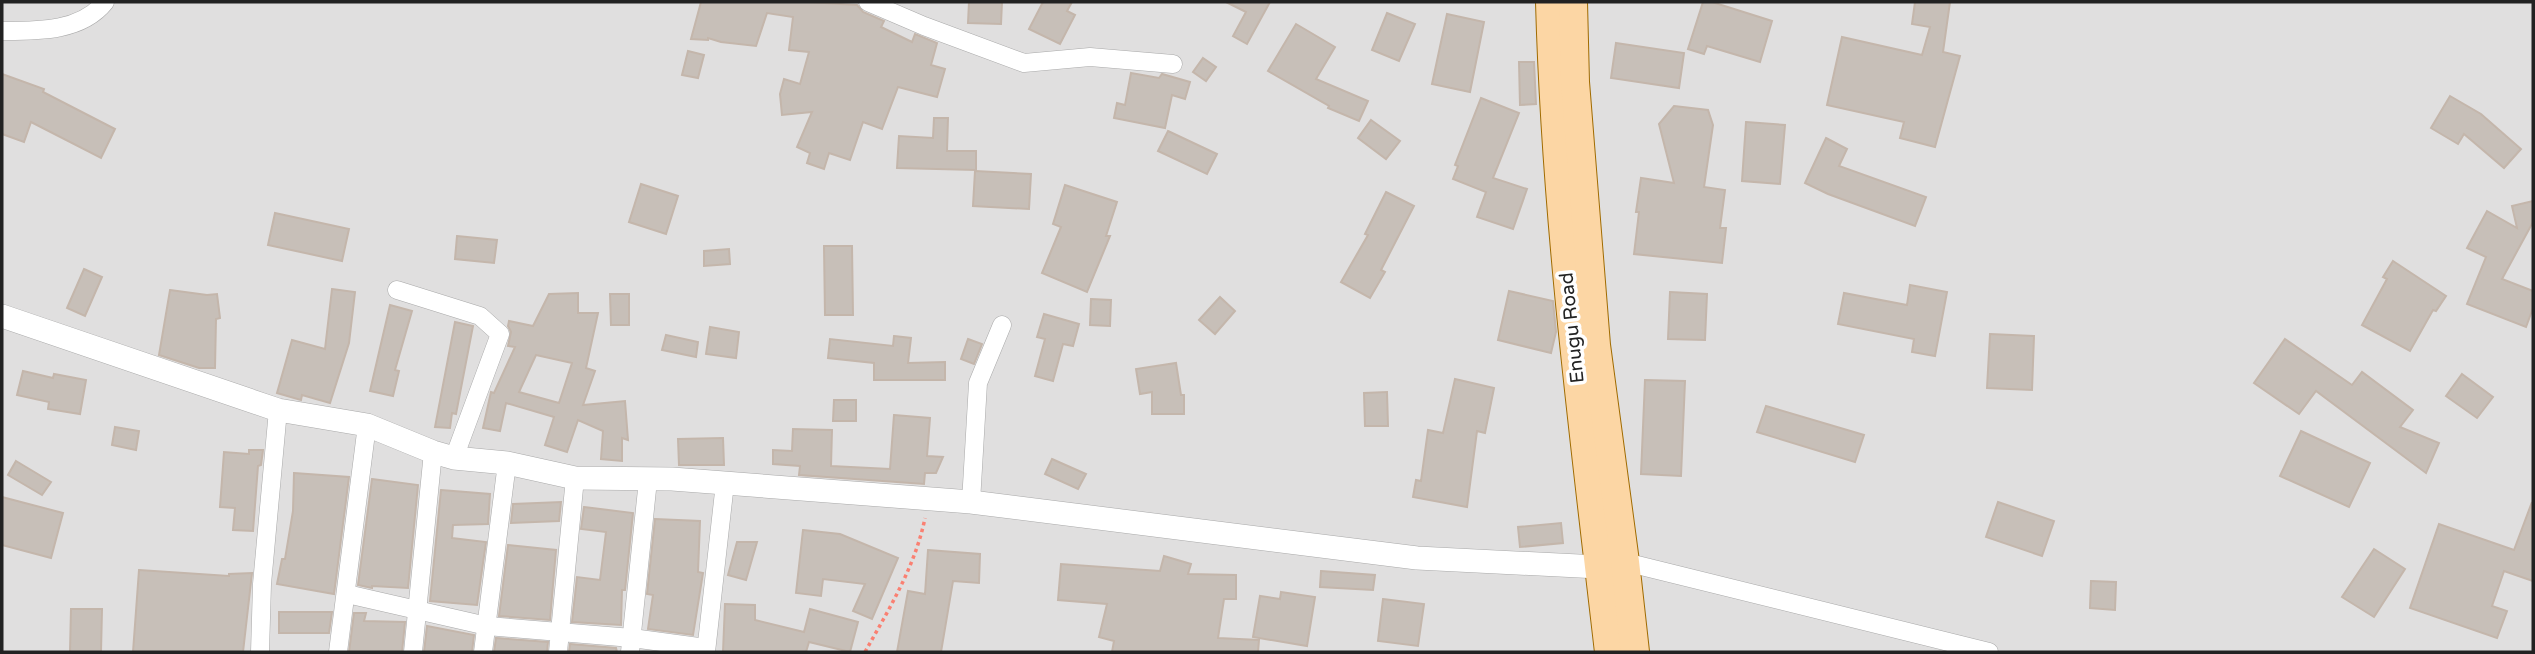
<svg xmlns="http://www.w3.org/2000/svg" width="2535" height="654" font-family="'Varela Round',sans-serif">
	<rect width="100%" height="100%" fill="#f2efe9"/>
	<rect fill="#e0dfdf" x="2" y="2" width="2531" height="650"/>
	<g fill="#c7bfb8" stroke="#c4b6ab" stroke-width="2" fill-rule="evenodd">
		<polygon points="701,2 808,2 857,5 863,12 884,21 881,27 912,42 915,34 937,43 931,65 945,69 937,97 898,87 882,129 863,122 850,160 829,153 824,169 807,163 810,153 797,147 812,112 782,115 780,94 784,79 800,84 809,52 789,50 793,17 767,13 756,46 721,42 708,38 708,40 691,39"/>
		<polygon points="969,2 1002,2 1001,24 968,23"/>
		<polygon points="1043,2 1072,2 1067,11 1075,15 1060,44 1029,29"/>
		<polygon points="1226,2 1270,2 1247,44 1233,36 1246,12"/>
		<polygon points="1703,2 1712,2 1772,21 1760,62 1707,46 1704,54 1688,49"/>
		<polygon points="1915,2 1950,2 1943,52 1960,56 1935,147 1900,138 1904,122 1827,105 1842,37 1922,55 1930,27 1912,24"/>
		<polygon points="1387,13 1415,24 1399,61 1372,50"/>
		<polygon points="1447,14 1484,22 1470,92 1432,84"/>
		<polygon points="1296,24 1335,47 1316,79 1368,101 1359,121 1328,108 1329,106 1268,71"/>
		<polygon points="1616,43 1684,53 1679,88 1611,78"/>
		<polygon points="688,51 704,55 698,78 682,75"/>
		<polygon points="1203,58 1216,67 1206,81 1193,72"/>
		<polygon points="1519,62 1534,62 1536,104 1520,105"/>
		<polygon points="1131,73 1159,78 1162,74 1190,82 1185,99 1172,95 1165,128 1114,118 1117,103 1125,105"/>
		<polygon points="2,74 44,89 43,92 115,129 101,158 31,122 24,142 2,134"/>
		<polygon points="2450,96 2481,114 2521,149 2504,168 2464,134 2458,144 2431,128"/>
		<polygon points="1481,98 1519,113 1493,178 1527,189 1513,229 1477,217 1486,192 1453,179 1458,166 1455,165"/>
		<polygon points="1674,106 1708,110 1713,125 1704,187 1725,190 1720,228 1726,228 1722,263 1634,254 1639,212 1636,212 1641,178 1674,183 1659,124"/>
		<polygon points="934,118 948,118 947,151 976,151 976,170 897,168 899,136 933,138"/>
		<polygon points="1371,120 1400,141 1386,159 1358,138"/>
		<polygon points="1746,122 1785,125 1780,184 1742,181"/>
		<polygon points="1168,131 1217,154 1207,174 1158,151"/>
		<polygon points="1826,138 1847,149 1839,166 1926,197 1915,226 1828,194 1805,183"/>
		<polygon points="975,171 1031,174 1029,209 973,206"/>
		<polygon points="641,184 678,196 666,234 629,222"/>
		<polygon points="1065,185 1117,202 1106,236 1110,236 1087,292 1042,273 1061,227 1053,224"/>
		<polygon points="1386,192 1414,206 1381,270 1385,272 1370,298 1341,282 1368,235 1365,234"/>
		<polygon points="2533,201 2533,222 2502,279 2533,291 2533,308 2526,327 2467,304 2486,257 2467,248 2487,211 2517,228 2512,206"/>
		<polygon points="275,213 349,229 342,261 268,245"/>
		<polygon points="457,236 497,240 494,263 455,259"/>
		<polygon points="824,246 852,246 853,315 825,315"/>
		<polygon points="729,249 730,264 704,266 704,251"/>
		<polygon points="2393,261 2446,296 2436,311 2433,310 2410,351 2362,325 2387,279 2383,277"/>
		<polygon points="84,269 102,277 85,316 67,308"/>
		<polygon points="1910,285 1947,292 1935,356 1912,352 1914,339 1838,324 1844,293 1907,305"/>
		<polygon points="332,289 355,292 349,343 330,403 302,395 301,400 277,393 292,340 325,349"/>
		<polygon points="170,290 207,295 217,294 220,318 216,319 215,368 199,368 159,355"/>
		<polygon points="1509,291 1553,301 1556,332 1551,353 1498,340"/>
		<polygon points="1670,292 1707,294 1705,340 1668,339"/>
		<path d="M578 293V313H598L586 368 595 371 583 405 625 401 628 440 622 438V461L601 459 603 431 578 420 567 452 545 445 554 417 506 403 500 431 483 428 491 392 494 393 515 347 508 346 511 332 508 326 509 321 533 326 549 294ZM536 355 572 363 559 403 519 392Z"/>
		<polygon points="610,294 629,294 629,325 611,325"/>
		<polygon points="1220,297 1235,311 1215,334 1199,320"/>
		<polygon points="1091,299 1111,300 1110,326 1090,325"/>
		<polygon points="390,305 412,311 395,370 399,371 393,396 370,391"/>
		<polygon points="1044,314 1079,324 1073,346 1063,344 1053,381 1035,376 1045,339 1037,337"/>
		<polygon points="455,322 473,326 456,414 452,413 450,428 435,427"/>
		<polygon points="710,327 739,332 736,358 706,354"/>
		<polygon points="1990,334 2034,336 2032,390 1987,388"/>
		<polygon points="666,335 698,342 696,357 662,350"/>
		<polygon points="894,336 911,338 908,363 945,362 945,380 874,380 874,363 828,358 830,339 893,346"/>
		<polygon points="968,339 982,344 974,364 961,359"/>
		<polygon points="2285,339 2352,385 2362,372 2413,410 2400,427 2439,443 2426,473 2316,391 2299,414 2254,383"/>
		<polygon points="1176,363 1181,395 1184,395 1184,414 1152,414 1152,392 1140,394 1136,369"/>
		<polygon points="23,371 53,378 54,374 86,380 80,414 48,409 49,402 17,395"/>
		<polygon points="2462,374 2493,397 2477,418 2446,396"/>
		<polygon points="1455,379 1494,388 1485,433 1477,431 1467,507 1413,497 1416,480 1421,481 1428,430 1443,433"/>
		<polygon points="1645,380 1685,381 1681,476 1641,474"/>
		<polygon points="1387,392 1388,426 1365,426 1364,393"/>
		<polygon points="834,400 856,400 856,421 833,421"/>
		<polygon points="1766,406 1864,435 1855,462 1757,432"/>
		<polygon points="894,415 930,418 927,456 943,457 936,473 925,473 924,484 799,475 800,466 773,464 773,450 792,451 793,429 832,430 831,466 890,469"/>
		<polygon points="115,427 139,431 136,450 112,445"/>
		<polygon points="2301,431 2370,463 2349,507 2280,476"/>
		<polygon points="723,438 724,465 679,465 678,439"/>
		<polygon points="249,450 263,450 261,465 258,466 253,531 233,530 235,508 220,507 224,452 249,454"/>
		<polygon points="1052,459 1086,474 1078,489 1045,474"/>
		<polygon points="16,461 51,482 42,495 8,475"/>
		<polygon points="294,473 349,477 334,594 277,584 282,559 285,559 293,511"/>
		<polygon points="372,479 418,485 408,588 372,586 372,588 358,585"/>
		<polygon points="441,490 490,494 488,524 453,525 452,538 486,542 477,605 430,601"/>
		<polygon points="2,497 63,513 51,558 2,545"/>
		<polygon points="561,502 559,521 511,523 513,504"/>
		<polygon points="1998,502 2054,521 2042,556 1986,537"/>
		<polygon points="2532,502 2533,581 2504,571 2492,606 2507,611 2497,638 2410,608 2439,524 2514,550"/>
		<polygon points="584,507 633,513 625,590 622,590 621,625 572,622 577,577 600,580 606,532 581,529"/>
		<polygon points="655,519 700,521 698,572 703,573 693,635 648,629 653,595 647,594"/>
		<polygon points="1561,523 1563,543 1520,547 1518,527"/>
		<polygon points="803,530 840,534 898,558 872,619 853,611 865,584 823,579 821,596 796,593"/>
		<polygon points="737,542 757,542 746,580 728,575"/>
		<polygon points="508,545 556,550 550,620 499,616"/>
		<polygon points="2374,549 2405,569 2374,617 2342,597"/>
		<polygon points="928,550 980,554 979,583 953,581 941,652 897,652 908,591 925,594"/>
		<polygon points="1164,556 1191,564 1188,574 1236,575 1236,599 1224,599 1218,638 1259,640 1258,652 1112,652 1114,641 1099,637 1107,604 1058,600 1061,564 1160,571"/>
		<polygon points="139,570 229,576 229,574 252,573 243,652 133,652"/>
		<polygon points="1321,571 1375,575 1373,590 1320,587"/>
		<polygon points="2091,581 2116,582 2115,610 2090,608"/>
		<polygon points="1281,592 1315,597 1307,646 1253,637 1260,596 1280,599"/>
		<polygon points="1383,599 1424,604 1418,646 1378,641"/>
		<polygon points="725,604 755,605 755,620 804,632 810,609 858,622 850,652 809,642 806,652 723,652"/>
		<polygon points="71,609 102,609 101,652 70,652"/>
		<polygon points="279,612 332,612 329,633 279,633"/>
		<polygon points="354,613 366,613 364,621 405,622 402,652 349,652"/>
		<polygon points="427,626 474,635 472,652 424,652"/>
		<polygon points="496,638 548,642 547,652 494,652"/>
		<polygon points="570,644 616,648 617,652 569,652"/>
	</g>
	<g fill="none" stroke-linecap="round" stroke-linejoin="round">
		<defs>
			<g id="minor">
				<polyline points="868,2 924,26 1024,63 1090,57 1173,64"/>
				<path d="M2 31C37 31 81 32 105 2"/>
				<polyline points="397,290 480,316 500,334 454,458"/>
				<polyline points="971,502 978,383 1002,325"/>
				<polyline points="1625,562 1989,652"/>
				<polyline points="347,594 487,626 632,638 706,648"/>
				<polyline points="260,652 262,584 278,410"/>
				<polyline points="338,652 367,425"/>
				<polyline points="413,652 433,452"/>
				<polyline points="483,652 507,463"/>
				<polyline points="558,652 575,478"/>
				<polyline points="630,652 648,480"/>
				<polyline points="706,652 725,483"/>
			</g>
			<polyline id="tertiary" points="2,316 278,410 367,425 433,452 454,458 507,463 575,478 672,479 971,502 1417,558 1599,567 1614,564"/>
			<g id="primary">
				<path d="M1550 2C1556 220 1584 435 1609 652"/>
				<polyline points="1573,2 1575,82 1596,345 1625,562 1635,652"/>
			</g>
		</defs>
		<use href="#minor" stroke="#a9a9a9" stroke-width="19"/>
		<use href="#tertiary" stroke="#a9a9a9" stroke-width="24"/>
		<use href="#primary" stroke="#a06b00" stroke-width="30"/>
		<path stroke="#fa8072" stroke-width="3.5" stroke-dasharray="3.5 3.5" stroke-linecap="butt" d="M865 652C889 609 915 567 925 518"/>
		<use href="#minor" stroke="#fff" stroke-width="18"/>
		<use href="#tertiary" stroke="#fff" stroke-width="23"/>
		<use href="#primary" stroke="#fcd6a4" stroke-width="28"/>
	</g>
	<g text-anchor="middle" stroke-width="7" stroke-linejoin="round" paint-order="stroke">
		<g font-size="19" fill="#222" stroke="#fff">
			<text transform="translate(1571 328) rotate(-96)" y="7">Enugu Road</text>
		</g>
	</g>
	<rect width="2535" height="654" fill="none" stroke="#222222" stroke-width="7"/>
</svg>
